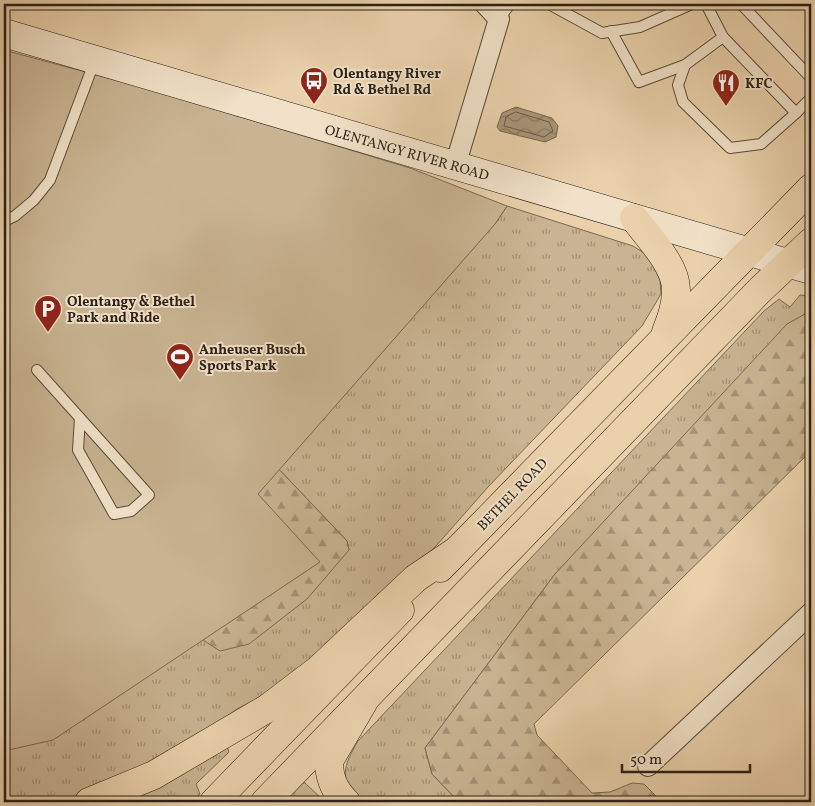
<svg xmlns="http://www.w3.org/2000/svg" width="815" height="806" font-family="Vollkorn,serif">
	<defs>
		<pattern id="grass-tufts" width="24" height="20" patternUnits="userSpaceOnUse" patternTransform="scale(1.25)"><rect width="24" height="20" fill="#c9b392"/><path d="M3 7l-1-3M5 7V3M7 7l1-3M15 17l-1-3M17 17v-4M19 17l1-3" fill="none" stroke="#a39176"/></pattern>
		<pattern id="forest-firs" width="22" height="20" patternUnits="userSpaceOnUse" patternTransform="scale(1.25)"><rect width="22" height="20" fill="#c9b392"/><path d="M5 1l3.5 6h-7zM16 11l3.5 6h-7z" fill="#a39176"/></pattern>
		<pattern id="water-waves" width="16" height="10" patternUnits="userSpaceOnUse" patternTransform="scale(1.25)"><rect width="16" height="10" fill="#a99579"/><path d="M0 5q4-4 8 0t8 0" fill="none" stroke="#8a7962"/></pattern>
	</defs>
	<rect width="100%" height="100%" fill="#ead1ab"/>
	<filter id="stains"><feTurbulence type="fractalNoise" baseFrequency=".004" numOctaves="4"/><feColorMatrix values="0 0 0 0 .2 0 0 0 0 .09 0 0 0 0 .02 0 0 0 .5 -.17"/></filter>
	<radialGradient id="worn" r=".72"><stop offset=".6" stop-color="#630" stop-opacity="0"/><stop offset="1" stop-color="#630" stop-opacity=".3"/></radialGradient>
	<g fill="url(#grass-tufts)" stroke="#7a6a54">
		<polygon points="507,206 633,246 649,256 660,280 661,294 642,326 488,487 436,546 366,611 273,691 237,709 175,753 65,802 4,802 4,736 349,550 347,541 274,464 495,224"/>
		<path d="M800 295 811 296V316L804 314 555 574 425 748 432 774 459 802H362C338 779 343 767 358 741L764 311 779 299 790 307Z"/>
		<polygon points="227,746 229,752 196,784 200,794 193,802 115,802"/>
		<polygon points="303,781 325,802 283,802"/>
	</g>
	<g fill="url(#forest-firs)" stroke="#7a6a54">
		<polygon points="805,314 811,316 811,451 534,724 537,735 592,793 610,792 632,783 644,784 662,802 459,802 432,774 425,748 555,574 787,324"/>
		<polygon points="274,464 347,541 349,550 307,599 249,644 220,651 203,640 198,606"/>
	</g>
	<polygon fill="#c9b392" stroke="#7a6a54" points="4,50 141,87 410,168 507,206 495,224 258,494 320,562 53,740 4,751"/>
	<polygon fill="url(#water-waves)" stroke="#766652" points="516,107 552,118 558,126 556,137 545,142 500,131 497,127 502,113"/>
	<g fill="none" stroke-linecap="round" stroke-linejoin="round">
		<polygon stroke="#6a5a48" stroke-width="1" points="516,112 549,122 553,131 544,137 504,126 506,117"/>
		<defs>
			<g id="lane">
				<polyline points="549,4 602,33 640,27 692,4"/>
				<polyline points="706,4 723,37 796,113 811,98"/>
				<polyline points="741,4 811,78"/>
				<polyline points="499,19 510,4"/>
				<polyline points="611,31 639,82 685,65 723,37"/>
				<polyline points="685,65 678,85 683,102 730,148 761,144 796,113"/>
				<polyline points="4,221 15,216 34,200 50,180 95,60"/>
				<polyline points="37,370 149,495 131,511 114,514 78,450 80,418"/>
			</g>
			<g id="street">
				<polyline points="455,166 499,19 485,4"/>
				<polyline points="648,766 811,613"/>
			</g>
			<polyline id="secondary" points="4,33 811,270"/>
			<g id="primary">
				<path d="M634 218C648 237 677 266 676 291 676 306 671 319 666 332"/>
				<polyline points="440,568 811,188"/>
				<polyline points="214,802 400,610"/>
				<polyline points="265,802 760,290 811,242"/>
			</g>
			<g id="highway">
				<polyline points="89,802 154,775 268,708 318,670 416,578 456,551"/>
				<path d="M346 802C334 790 329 778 329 761L363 703"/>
			</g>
		</defs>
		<use href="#lane" stroke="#5a4c3c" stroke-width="12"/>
		<use href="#street" stroke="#5a4c3c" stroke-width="22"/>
		<use href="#secondary" stroke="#2a2017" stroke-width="29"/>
		<use href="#primary" stroke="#2a2017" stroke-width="29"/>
		<use href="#highway" stroke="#2a2017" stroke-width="29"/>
		<use href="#lane" stroke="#f1e1c8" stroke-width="10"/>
		<use href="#street" stroke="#f1e1c8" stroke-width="20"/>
		<use href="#secondary" stroke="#f1e1c8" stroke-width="28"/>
		<use href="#primary" stroke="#ead1ab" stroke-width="28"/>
		<use href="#highway" stroke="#ead1ab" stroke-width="28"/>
	</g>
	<defs>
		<symbol id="bus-pin" viewBox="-11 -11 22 30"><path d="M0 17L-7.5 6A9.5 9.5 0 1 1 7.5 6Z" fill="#8f2418" stroke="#f1e1c8"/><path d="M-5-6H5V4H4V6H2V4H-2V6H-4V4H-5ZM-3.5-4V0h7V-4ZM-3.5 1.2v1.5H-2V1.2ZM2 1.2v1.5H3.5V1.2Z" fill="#fff"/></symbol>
		<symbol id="restaurant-pin" viewBox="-11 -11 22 30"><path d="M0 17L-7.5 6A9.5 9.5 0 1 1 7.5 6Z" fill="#8f2418" stroke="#f1e1c8"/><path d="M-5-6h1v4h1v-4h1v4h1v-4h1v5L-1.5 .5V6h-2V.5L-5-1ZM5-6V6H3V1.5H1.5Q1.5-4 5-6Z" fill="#fff"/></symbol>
		<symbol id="parking-pin" viewBox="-11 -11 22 30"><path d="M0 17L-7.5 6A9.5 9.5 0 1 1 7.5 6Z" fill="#8f2418" stroke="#f1e1c8"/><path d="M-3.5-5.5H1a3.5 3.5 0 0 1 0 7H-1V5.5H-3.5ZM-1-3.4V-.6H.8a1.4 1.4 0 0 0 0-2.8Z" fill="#fff"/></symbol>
		<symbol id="stadium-pin" viewBox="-11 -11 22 30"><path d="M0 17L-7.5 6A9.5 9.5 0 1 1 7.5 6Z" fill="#8f2418" stroke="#f1e1c8"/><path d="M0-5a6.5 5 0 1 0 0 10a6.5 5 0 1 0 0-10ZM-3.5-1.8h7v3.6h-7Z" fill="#fff"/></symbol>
	</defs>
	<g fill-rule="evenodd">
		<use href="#bus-pin" x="298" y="65" width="32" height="43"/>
		<use href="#restaurant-pin" x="710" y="67" width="32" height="43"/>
		<use href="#parking-pin" x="32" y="293" width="32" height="43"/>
		<use href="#stadium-pin" x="164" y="341" width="32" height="43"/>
	</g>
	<g text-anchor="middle" stroke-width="4" stroke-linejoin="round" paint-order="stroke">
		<g font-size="14" font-weight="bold" fill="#2a2017" stroke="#f1e1c8" text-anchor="start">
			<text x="333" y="78">Olentangy River<tspan x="333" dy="16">Rd &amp; Bethel Rd</tspan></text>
			<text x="745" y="88">KFC</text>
			<text x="67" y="306">Olentangy &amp; Bethel<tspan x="67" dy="16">Park and Ride</tspan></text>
			<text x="199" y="354">Anheuser Busch<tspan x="199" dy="16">Sports Park</tspan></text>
		</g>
		<g font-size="14" fill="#2a2017" stroke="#f1e1c8">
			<text transform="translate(407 152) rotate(16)" y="5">OLENTANGY RIVER ROAD</text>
			<text transform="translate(512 494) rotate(-46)" y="5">BETHEL ROAD</text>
		</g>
	</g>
	<rect width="815" height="806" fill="none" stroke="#ead1ab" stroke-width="20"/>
	<rect x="5" y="5" width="805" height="796" fill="none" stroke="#2a2017" stroke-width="2.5"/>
	<rect x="10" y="10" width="795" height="786" fill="none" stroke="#2a2017"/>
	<path d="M622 764v8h128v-8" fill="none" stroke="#2a2017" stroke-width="2.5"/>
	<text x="630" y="764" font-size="15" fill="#2a2017" stroke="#f1e1c8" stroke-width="4" paint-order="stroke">50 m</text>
	<rect width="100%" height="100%" filter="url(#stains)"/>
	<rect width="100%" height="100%" fill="url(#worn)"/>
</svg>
